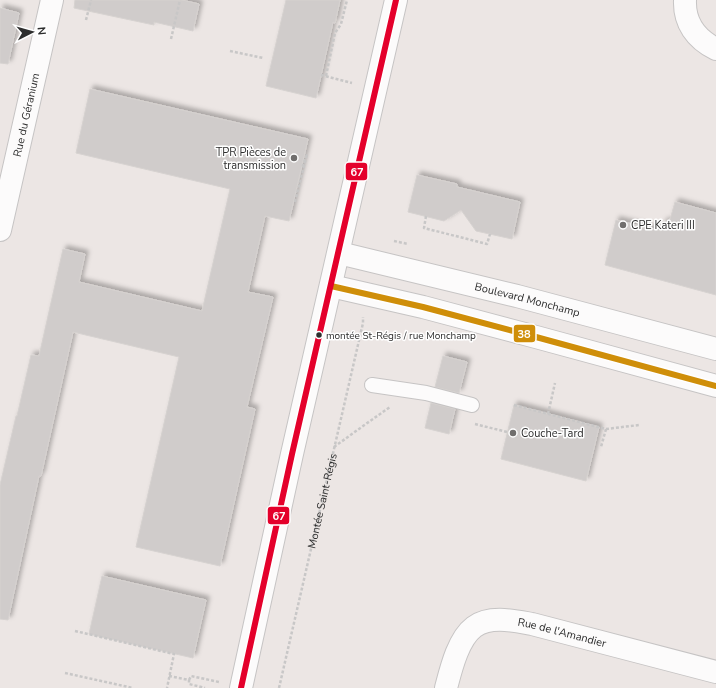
<svg xmlns="http://www.w3.org/2000/svg" width="716" height="688" font-family="'Nunito Sans',sans-serif">
	<defs>
		<filter id="shadow"><feDropShadow dx="3.5" dy="-3.5" stdDeviation="2" flood-color="#0004"/></filter>
	</defs>
	<rect width="100%" height="100%" fill="#ece6e4"/>
	<g fill="#d0cccb" stroke="#d6d2d0" filter="url(#shadow)">
		<polygon points="75,0 182,0 199,4 193,31 154,22 154,25 74,8"/>
		<polygon points="286,0 340,0 335,23 333,22 316,98 266,86"/>
		<polygon points="0,8 19,13 8,64 0,63"/>
		<polygon points="90,89 308,139 289,221 265,216 248,292 273,297 247,407 255,409 220,566 136,547 179,357 73,332 41,476 39,476 8,620 0,619 0,485 16,416 17,416 31,355 39,356 63,249 85,254 79,282 202,311 230,189 76,153"/>
		<polygon points="417,175 457,184 457,187 520,202 512,239 476,231 461,210 444,221 408,212"/>
		<polygon points="675,202 716,213 716,295 605,265 616,220 661,231 664,221 669,223"/>
		<polygon points="443,356 467,362 459,393 435,387"/>
		<polygon points="431,403 455,409 449,434 425,428"/>
		<polygon points="514,405 599,427 586,481 501,459"/>
		<polygon points="102,576 206,600 193,658 89,634"/>
	</g>
	<g fill="none" stroke-linecap="round" stroke-linejoin="round">
		<defs>
			<polyline id="service" points="372,385 426,393 472,405"/>
			<g id="minor">
				<path d="M685 0C684 23 696 39 716 49"/>
				<path id="s2" d="M0 230 52 0"/>
				<path id="s3" d="M446 688C451 669 458 639 474 627 490 615 515 621 532 624L716 672"/>
			</g>
			<g id="tertiary">
				<path id="s4" d="M339 253 517 296 716 349"/>
				<polyline points="331,286 423,307 536,337 716,386"/>
				<polyline points="241,688 292,454 396,0"/>
			</g>
		</defs>
		<use href="#service" stroke="#c6c4c4" stroke-width="16"/>
		<use href="#minor" stroke="#c6c4c4" stroke-width="24"/>
		<use href="#tertiary" stroke="#c6c4c4" stroke-width="24"/>
		<g stroke="#c8c7c7" stroke-width="2.5" stroke-dasharray="3 2" stroke-linecap="butt">
			<polyline points="86,20 91,0"/>
			<polyline points="171,39 180,0"/>
			<polyline points="230,51 263,58"/>
			<polyline points="321,75 352,83"/>
			<polyline points="326,76 335,33 341,24 347,0"/>
			<polyline points="295,202 307,154 302,168"/>
			<polyline points="426,216 424,228 487,244 490,234"/>
			<polyline points="394,241 408,244"/>
			<polyline points="514,405 606,429 601,447"/>
			<polyline points="548,414 555,383"/>
			<polyline points="475,424 507,432"/>
			<polyline points="606,429 639,425"/>
			<polyline points="334,447 363,426 390,407"/>
			<polyline points="75,631 174,654 167,688"/>
			<polyline points="65,673 133,688"/>
			<polyline points="169,676 189,680 189,684 205,688"/>
			<polyline points="189,680 191,676 219,682"/>
			<path id="s1" d="M279 688 363 323V317"/>
		</g>
		<use href="#service" stroke="#fcfbfb" stroke-width="14"/>
		<use href="#minor" stroke="#fcfbfb" stroke-width="22"/>
		<use href="#tertiary" stroke="#fcfbfb" stroke-width="22"/>
		<defs>
			<polyline id="bus-1" points="331,286 423,307 536,337 716,386"/>
			<polyline id="bus-2" points="241,688 292,454 396,0"/>
		</defs>
		<use href="#bus-1" stroke="#fff" stroke-width="9"/>
		<use href="#bus-2" stroke="#fff" stroke-width="9"/>
		<use href="#bus-1" stroke="#cf8e09" stroke-width="6"/>
		<use href="#bus-2" stroke="#e4002b" stroke-width="6"/>
	</g>
	<g fill="#706e6d" stroke="#fff" stroke-width="1.5">
		<circle cx="294" cy="158" r="4"/>
		<circle cx="623" cy="225" r="4"/>
		<circle cx="513" cy="433" r="4"/>
	</g>
	<circle fill="#2d2d2d" stroke="#fff" stroke-width="1.5" cx="319" cy="335" r="3.5"/>
	<g text-anchor="middle" stroke-width="3" stroke-linejoin="round" paint-order="stroke">
		<g font-size="10" fill="#2d2d2d" stroke="#fff" text-anchor="start">
			<text x="326" y="339">montée St-Régis / rue Monchamp</text>
		</g>
		<g font-size="11" fill="#2d2d2d" stroke="#fff">
			<text dy="4" stroke="none"><textPath href="#s2" startOffset="118">Rue du Géranium</textPath></text>
			<text dy="4" stroke="none"><textPath href="#s4" startOffset="194">Boulevard Monchamp</textPath></text>
			<text dy="4" stroke="none"><textPath href="#s1" startOffset="192">Montée Saint-Régis</textPath></text>
			<text dy="4" stroke="none"><textPath href="#s3" startOffset="159">Rue de l'Amandier</textPath></text>
		</g>
		<g font-size="11" fill="#2d2d2d" stroke="#fff" text-anchor="start">
			<text x="286" y="156" text-anchor="end">TPR Pièces de<tspan x="286" dy="13">transmission</tspan></text>
			<text x="631" y="229">CPE Kateri III</text>
			<text x="521" y="437">Couche-Tard</text>
		</g>
	</g>
	<g stroke="#fff" stroke-width="1.5">
		<rect x="345" y="162" width="23" height="19" rx="4" fill="#e4002b"/>
		<rect x="513" y="324" width="23" height="19" rx="4" fill="#cf8e09"/>
		<rect x="267" y="506" width="23" height="19" rx="4" fill="#e4002b"/>
	</g>
	<g font-size="11" text-anchor="middle" font-weight="bold" fill="#fff">
		<text x="357" y="176">67</text>
		<text x="524" y="338">38</text>
		<text x="279" y="520">67</text>
	</g>
	<g transform="translate(32 32) rotate(84)" stroke="#ffffff" stroke-width="3" paint-order="stroke">
	<path d="M0-3L7 15L0 10L-7 15Z" fill="#2d2d2d"/>
	<text y="-6" font-size="11" font-weight="bold" text-anchor="middle" fill="#2d2d2d">N</text>
	</g>
</svg>
